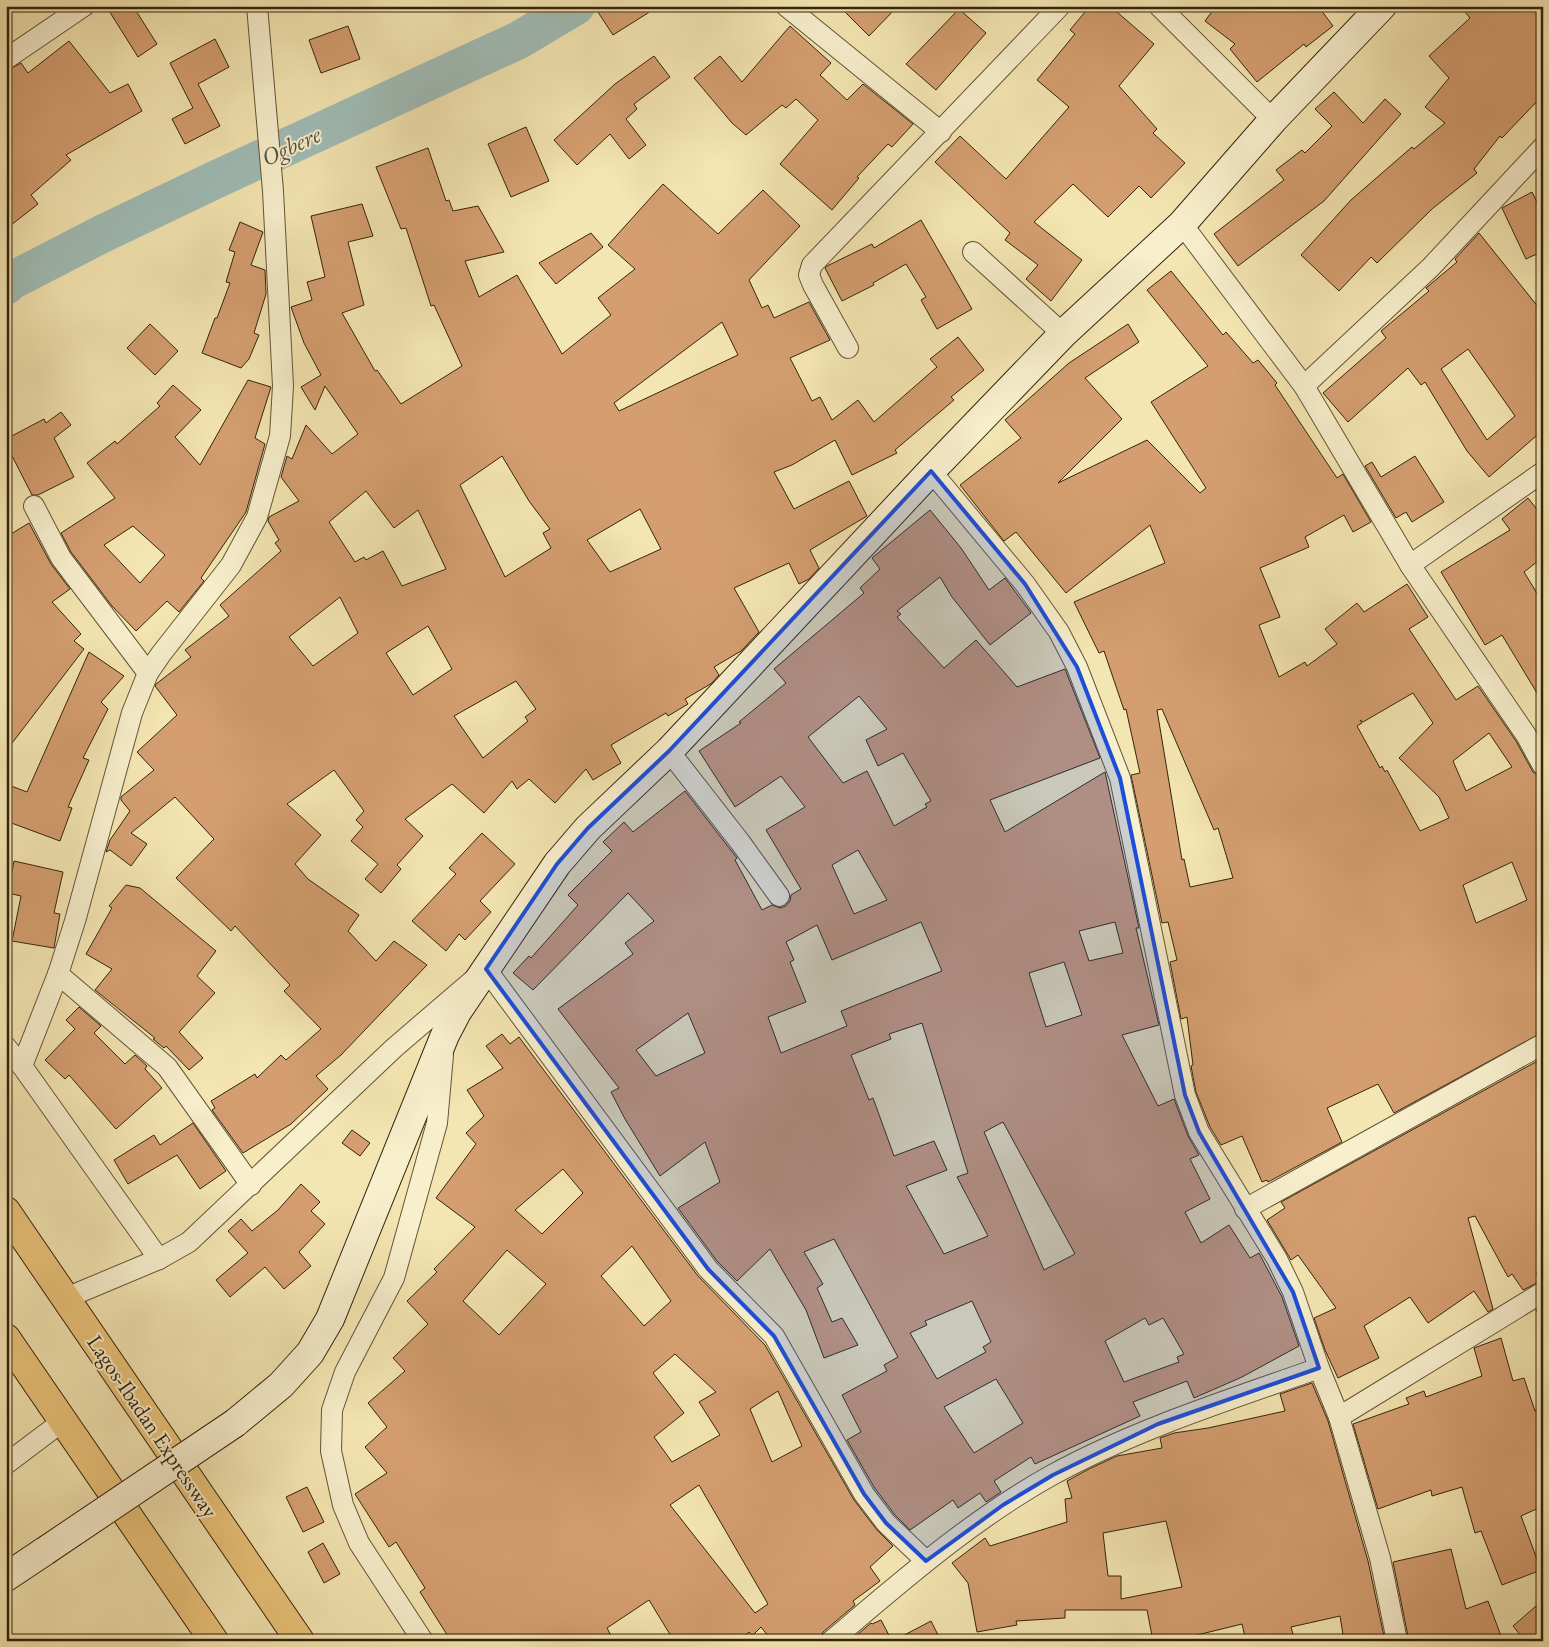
<svg xmlns="http://www.w3.org/2000/svg" width="1549" height="1647" font-family="'EB Garamond',serif">
	<rect width="100%" height="100%" fill="#f4e6b2"/>
	<filter id="stains"><feTurbulence type="fractalNoise" baseFrequency=".004" numOctaves="4"/><feColorMatrix values="0 0 0 0 .2 0 0 0 0 .09 0 0 0 0 .02 0 0 0 .5 -.17"/></filter>
	<radialGradient id="worn" r=".72"><stop offset=".6" stop-color="#630" stop-opacity="0"/><stop offset="1" stop-color="#630" stop-opacity=".3"/></radialGradient>
	<g fill="none" stroke-linecap="round" stroke-linejoin="round">
		<polyline stroke="#a0bdb7" stroke-width="38" points="6,286 9,282 104,233 219,178 519,40 576,6"/>
	</g>
	<g fill="#d49e70" stroke="#34240d" fill-rule="evenodd">
		<polygon points="106,6 133,6 157,44 138,57"/>
		<polygon points="594,6 659,6 613,35"/>
		<polygon points="839,6 898,6 869,36"/>
		<polygon points="1090,6 1110,6 1154,44 1119,86 1157,129 1153,133 1185,163 1151,198 1139,186 1108,217 1073,184 1034,222 1082,260 1051,301 1026,279 1038,265 1005,240 1010,233 935,162 960,136 1006,179 1069,107 1037,80 1075,34 1070,30"/>
		<polygon points="1216,6 1318,6 1333,26 1306,47 1304,44 1257,82 1230,49 1235,44 1205,21"/>
		<polygon points="1460,6 1543,6 1543,95 1502,138 1500,136 1474,169 1477,173 1432,209 1377,263 1371,257 1339,291 1301,255 1351,200 1412,147 1414,149 1445,123 1425,107 1449,78 1429,56 1470,18"/>
		<polygon points="959,9 986,33 936,90 906,64"/>
		<polygon points="348,26 360,59 321,73 309,40"/>
		<polygon points="790,26 831,63 820,75 847,100 863,84 913,124 892,147 888,144 857,177 859,178 832,210 780,164 818,120 796,99 786,108 782,105 746,135 732,123 694,78 720,56 742,82"/>
		<polygon points="215,39 229,67 198,84 220,126 185,144 172,119 193,108 170,63"/>
		<polygon points="69,41 110,93 128,84 142,111 66,155 71,160 31,195 38,204 6,229 6,71 21,63 28,73"/>
		<polygon points="654,56 670,77 634,104 637,109 626,119 646,145 629,159 610,134 577,165 554,140 615,84"/>
		<polygon points="1334,92 1363,123 1385,99 1401,114 1324,201 1238,266 1214,234 1284,180 1276,170 1302,150 1305,153 1332,126 1315,109"/>
		<polygon points="526,127 549,181 511,197 488,144"/>
		<path d="M428 148 446 201 449 200 453 211 478 206 504 252 465 261 479 297 517 275 562 354 611 315 598 298 635 269 608 245 663 184 718 234 763 190 800 226 749 280 762 308 768 305 774 318 809 302 830 340 790 358 812 401 820 397 832 420 858 400 874 422 937 367 930 359 958 337 984 370 951 397 954 400 895 450 897 453 852 475 835 440 792 465 774 472 794 509 849 481 867 516 810 550 819 568 809 579 799 584 789 563 734 588 759 632 741 651 714 667 719 675 712 683 685 699 688 704 668 716 666 713 611 745 621 763 593 780 586 769 555 803 529 779 517 789 512 781 484 813 452 784 405 819 423 836 397 865 401 869 381 893 365 879 378 864 351 841 363 827 356 820 364 811 334 770 287 804 321 835 295 864 308 879 359 915 348 931 376 961 394 941 427 965 341 1055 316 1076 328 1089 291 1124 243 1153 212 1110 215 1108 211 1101 255 1074 257 1078 281 1055 286 1060 321 1029 284 991 290 985 235 926 231 931 176 878 214 839 175 797 131 833 147 844 131 866 110 850 106 852 110 840 130 811 121 800V797L154 770 137 752 177 715 155 686 156 684 191 657 185 650 229 616 220 605 281 551 275 543 279 540 268 521 269 517 299 501 281 477 287 456 292 459 306 425 332 454 358 434 325 386 315 410 301 387 321 375 304 343 291 307 312 300 307 282 325 277 311 216 362 204 373 236 348 242 364 305 342 313 375 371 377 370 401 404 462 366 434 305 431 306 406 228 401 229 376 167ZM722 322 738 355 619 411 614 403ZM502 456 529 501 550 529 543 533 551 548 505 577 460 485ZM366 491 394 528 418 510 446 569 402 586 383 551 366 560 364 557 355 562 329 522ZM640 509 661 549 610 572 587 540ZM340 597 358 633 313 666 289 637ZM428 626 452 669 413 695 386 653ZM516 681 536 709 525 717 528 721 483 758 454 716Z"/>
		<polygon points="1532,192 1543,215 1543,251 1526,259 1502,208"/>
		<polygon points="921,220 972,309 937,329 921,300 926,297 906,264 873,283 874,285 842,301 825,268 827,266 872,244 874,248"/>
		<polygon points="240,222 263,232 251,265 265,270 266,294 254,333 259,335 249,359 241,368 202,353 215,318 217,318 230,283 226,282 235,252 229,250"/>
		<polygon points="591,233 603,247 556,284 539,263"/>
		<path d="M1479 233 1543 313V430L1489 477 1467 451 1425 382 1421 385 1408 368 1348 422 1323 393 1386 338 1381 331 1429 291 1426 288 1457 262 1455 259ZM1468 349 1515 416 1487 440 1441 369Z"/>
		<path d="M1171 271 1223 335 1226 332 1253 363 1258 360 1277 383 1275 385 1337 478 1343 474 1371 522 1353 532 1344 515 1305 537 1309 547 1260 568 1280 617 1259 625 1279 677 1305 662 1307 666 1337 644 1325 629 1357 603 1364 612 1407 584 1428 617 1409 629 1456 700 1478 686 1516 741 1533 772 1543 778V1032L1394 1113 1378 1084 1327 1108 1342 1142 1268 1182 1267 1180 1262 1182 1242 1136 1221 1145 1210 1127 1196 1092 1191 1066 1193 1065 1187 1017 1181 1019 1170 962 1177 960 1168 922 1162 923 1131 775 1140 773 1126 709 1124 710 1104 651 1099 653 1074 602 1165 563 1150 525 1066 593 1016 532 1004 541 960 485 1021 438 1005 420 1069 363 1128 324 1139 342 1085 378 1122 419 1058 483 1147 440 1200 493 1206 488 1151 402 1208 366 1147 290ZM1413 693 1433 723 1399 758 1439 797 1449 818 1420 831 1387 770 1385 772 1382 766 1380 768 1357 726 1362 723 1360 720 1363 722ZM1162 709 1214 830 1218 828 1233 878 1190 887 1184 859 1182 860 1157 710ZM1489 733 1512 767 1466 791 1453 761ZM1512 862 1527 900 1476 923 1463 885Z"/>
		<polygon points="150,324 178,351 155,375 127,348"/>
		<path d="M248 380 271 387 255 438 265 444 246 512 201 578 204 581 179 612 167 601 136 631 112 606 71 552 61 533 115 498 87 463 115 441 117 444 160 406 157 403 173 385 201 410 175 437 200 465ZM133 526 165 555 140 583 104 545Z"/>
		<polygon points="61,412 71,425 54,438 74,477 38,495 32,495 6,444 6,439 44,419 46,423"/>
		<polygon points="1415,456 1444,502 1412,522 1406,512 1396,518 1365,466 1372,462 1381,477"/>
		<polygon points="1528,498 1543,517 1543,557 1524,572 1543,603 1543,703 1502,635 1485,645 1441,572 1510,530 1502,519"/>
		<path d="M930 510 961 548 989 590 1005 578 1031 613 990 645 952 597 940 577 897 611 901 614 897 617 944 668 976 640 1017 687 1065 669 1100 758 990 800 1005 832 1105 772 1139 928H1136L1159 1025 1122 1035 1158 1106 1174 1099 1188 1136 1199 1155 1190 1159 1210 1199 1185 1212 1201 1243 1229 1225 1250 1258 1259 1253 1282 1297 1299 1346 1242 1377 1194 1398 1187 1381 1133 1402 1140 1416 1035 1464 1031 1457 994 1481 1001 1492 986 1502 980 1493 958 1508 953 1500 910 1530 895 1515 874 1487 847 1440 861 1432 842 1395 887 1371 884 1365 898 1357 834 1239 804 1252 823 1284 817 1288 832 1322 842 1318 858 1345 824 1358 806 1310 770 1249 737 1281 717 1261 678 1208 720 1182 705 1142 660 1176 625 1119 611 1092 619 1088 558 1009 633 954 625 943 654 921 628 893 533 990 513 973 529 956 531 958 578 905 568 895 612 851 603 842 624 822 633 832 685 791 737 858 735 860 762 910 772 905 780 908 786 906 790 901 791 895 801 889 766 830 805 807 781 776 735 807 699 751 741 723 739 722 786 683 774 669 864 593 860 588 880 569 872 558ZM859 696 887 729 866 740 878 766 903 753 931 801 925 804 927 807 894 826 867 771 843 783 808 737ZM858 850 887 900 854 914 832 865ZM921 922 942 971 841 1011 847 1026 781 1053 768 1017 806 1002 790 962 794 960 786 942 817 925 832 960ZM1115 922 1123 953 1089 961 1079 931ZM1064 962 1082 1015 1046 1027 1029 973ZM688 1013 705 1053 656 1076 636 1050ZM922 1023 968 1173 957 1177 988 1236 944 1254 906 1186 947 1170 934 1141 894 1156 873 1098 869 1100 851 1055 891 1039 889 1034ZM1003 1122 1075 1254 1044 1270 984 1132ZM972 1301 991 1342 983 1347 986 1352 937 1379 910 1333 927 1325 925 1321ZM1145 1318 1149 1325 1163 1318 1184 1354 1177 1357 1179 1362 1124 1382 1105 1341ZM996 1379 1023 1423 974 1453 944 1407Z"/>
		<polygon points="29,523 51,564 70,589 52,602 81,634 74,641 84,649 6,751 6,537"/>
		<polygon points="89,652 124,676 101,702 108,709 83,758 89,760 68,807 72,808 60,841 6,821 6,784 27,792"/>
		<polygon points="482,833 515,864 480,901 491,912 465,940 459,934 446,951 412,921 456,874 449,868"/>
		<polygon points="14,861 63,872 54,913 60,914 54,948 12,941 21,896 8,893"/>
		<polygon points="126,885 140,888 216,951 197,976 215,993 179,1032 203,1058 189,1070 166,1046 164,1048 153,1039 155,1038 95,990 112,969 86,954 112,908 109,906"/>
		<polygon points="79,1007 101,1026 94,1033 125,1064 135,1055 147,1066 145,1069 162,1088 116,1129 69,1075 65,1079 45,1060 75,1029 66,1020"/>
		<path d="M502 1034 510 1044 519 1037 698 1276 765 1345 854 1500 877 1530 893 1546 870 1567 880 1581 853 1601 855 1605 823 1632 819 1641H772L761 1627 752 1636 749 1632 739 1641H674L649 1600 607 1628 614 1641H451L420 1592 425 1588 396 1542 389 1547 355 1494 387 1473 365 1447 387 1427 368 1403 405 1371 393 1358 428 1324 407 1301 437 1272 434 1269 475 1227 436 1198 476 1144 466 1133 484 1116 467 1090 503 1068 486 1046ZM563 1169 583 1193 542 1234 515 1210ZM632 1246 671 1301 644 1326 601 1276ZM507 1250 546 1284 499 1335 463 1301ZM675 1354 716 1392 699 1402 720 1435 672 1462 654 1437 684 1413 653 1373ZM778 1391 802 1446 772 1462 750 1409ZM699 1485 768 1604 755 1613 670 1505Z"/>
		<polygon points="1543,1058 1543,1269 1536,1273 1541,1281 1523,1290 1512,1274 1508,1277 1475,1216 1468,1218 1493,1309 1488,1312 1474,1291 1428,1323 1410,1297 1364,1326 1379,1358 1338,1378 1325,1350 1314,1318 1336,1308 1298,1255 1291,1260 1267,1220 1285,1208 1281,1202"/>
		<polygon points="193,1123 226,1171 200,1189 177,1155 128,1184 114,1160 154,1135 160,1145"/>
		<polygon points="352,1130 370,1143 360,1156 342,1143"/>
		<polygon points="301,1184 320,1202 311,1211 325,1224 299,1252 311,1266 284,1289 265,1267 230,1297 216,1280 248,1253 228,1231 241,1219 252,1231 278,1210"/>
		<polygon points="1543,1306 1543,1321 1536,1310"/>
		<polygon points="1501,1338 1513,1381 1524,1378 1535,1411 1543,1408 1543,1506 1521,1516 1541,1570 1502,1585 1481,1531 1475,1533 1462,1487 1432,1496 1431,1490 1378,1509 1353,1424 1409,1404 1406,1398 1424,1391 1426,1397 1482,1376 1474,1348"/>
		<path d="M1312 1383 1328 1421 1368 1561 1385 1641H1344L1340 1616 1291 1627 1295 1641H1246L1242 1624 1189 1637 1190 1641H1153L1147 1610H1065V1618L1016 1621 1017 1625 977 1632 968 1583 952 1563 985 1538 990 1546 1067 1522 1065 1499 1072 1498 1067 1481 1089 1469 1117 1456 1162 1448 1160 1438 1174 1433 1208 1428 1285 1411 1280 1394ZM1166 1521 1182 1587 1121 1599V1576H1108L1103 1533Z"/>
		<polygon points="307,1487 324,1522 303,1532 286,1497"/>
		<polygon points="323,1543 340,1574 324,1583 308,1552"/>
		<polygon points="1451,1549 1466,1609 1488,1601 1501,1636 1489,1641 1409,1641 1393,1562"/>
		<polygon points="1543,1600 1543,1641 1525,1641 1513,1626"/>
		<polygon points="881,1620 892,1641 850,1641 871,1623 872,1624"/>
		<polygon points="931,1621 941,1641 893,1641"/>
	</g>
	<g fill="none" stroke-linecap="round" stroke-linejoin="round">
		<defs>
			<g id="street">
				<polyline points="786,6 941,132"/>
				<polyline points="1159,6 1273,120"/>
				<polyline points="6,59 84,6"/>
				<polyline points="1182,224 1304,386 1410,565 1526,735 1543,766"/>
				<polyline points="973,252 1063,334"/>
				<polyline points="848,348 813,285 809,275 812,265 1060,6"/>
				<polyline points="1304,386 1431,267 1543,147"/>
				<polyline points="931,471 1025,584 1059,632 1077,667 1120,778 1185,1095 1199,1132 1277,1259 1293,1292 1319,1368 1339,1417 1380,1558 1397,1641"/>
				<polyline points="34,506 61,558 148,673"/>
				<polyline points="1410,565 1543,472"/>
				<polyline points="669,751 740,842 779,896"/>
				<polyline points="58,974 167,1067 251,1185"/>
				<polyline points="6,1047 22,1066 159,1259"/>
				<polyline points="22,1066 58,974 75,921 132,713 148,673 161,654 231,565 257,517 280,436 283,386 273,191 257,6"/>
				<polyline points="1245,1209 1543,1044"/>
				<polyline points="66,1298 159,1259 189,1242 394,1048 486,969 708,1269 774,1336 864,1494 886,1523 926,1561"/>
				<polyline points="1339,1417 1543,1292"/>
				<polyline points="6,1464 63,1421"/>
				<polyline points="423,1641 359,1543 343,1505 331,1451 332,1410 345,1372 394,1278 437,1123 443,1055"/>
				<path d="M831 1641C901 1582 971 1520 1052 1475 1136 1429 1229 1400 1319 1368"/>
			</g>
			<g id="secondary">
				<polyline points="235,1423 281,1385 310,1353 330,1319 445,1035 457,1012 557,864 588,828 669,751 931,471 1063,334 1182,224 1273,120 1382,6"/>
				<polyline points="6,1577 45,1551"/>
			</g>
			<g id="highway">
				<polyline points="6,1211 300,1641"/>
				<polyline points="6,1338 214,1641"/>
			</g>
		</defs>
		<use href="#street" stroke="#645436" stroke-width="22"/>
		<use href="#secondary" stroke="#34240d" stroke-width="30"/>
		<use href="#highway" stroke="#34240d" stroke-width="30"/>
		<use href="#street" stroke="#f8efcd" stroke-width="20"/>
		<use href="#secondary" stroke="#f8efcd" stroke-width="28"/>
		<use href="#highway" stroke="#eac379" stroke-width="28"/>
		<defs>
			<polyline id="secondary-bridge" points="45,1551 235,1423"/>
		</defs>
		<use href="#secondary-bridge" stroke="#34240d" stroke-width="30" stroke-linecap="butt"/>
		<use href="#secondary-bridge" stroke="#f8efcd" stroke-width="28"/>
	</g>
	<path fill="#1d4ed8" fill-opacity="0.2" stroke="#1d4ed8" stroke-width="4" stroke-linejoin="round" d="M931 471 1025 584 1077 667 1120 778 1185 1095 1199 1132 1293 1292 1319 1368 1158 1424 1053 1475 1003 1505 926 1561 886 1523 864 1494 774 1336 708 1269 486 969 557 864 588 828 669 751Z"/>
	<g text-anchor="middle" stroke-width="4" stroke-linejoin="round" paint-order="stroke">
		<g font-size="22" fill="#34240d" stroke="#f8efcd">
			<text transform="translate(153 1426) rotate(56)" y="8">Lagos-Ibadan Expressway</text>
		</g>
		<g font-size="24" font-style="italic" fill="#545240" stroke="#f8efcd">
			<text transform="translate(291 146) rotate(-25)" y="8">Ogbere</text>
		</g>
	</g>
	<rect width="1549" height="1647" fill="none" stroke="#f4e6b2" stroke-width="25"/>
	<rect x="8" y="8" width="1534" height="1632" fill="none" stroke="#34240d" stroke-width="2.5"/>
	<rect x="12" y="12" width="1524" height="1622" fill="none" stroke="#34240d"/>
	<rect width="100%" height="100%" filter="url(#stains)"/>
	<rect width="100%" height="100%" fill="url(#worn)"/>
</svg>
